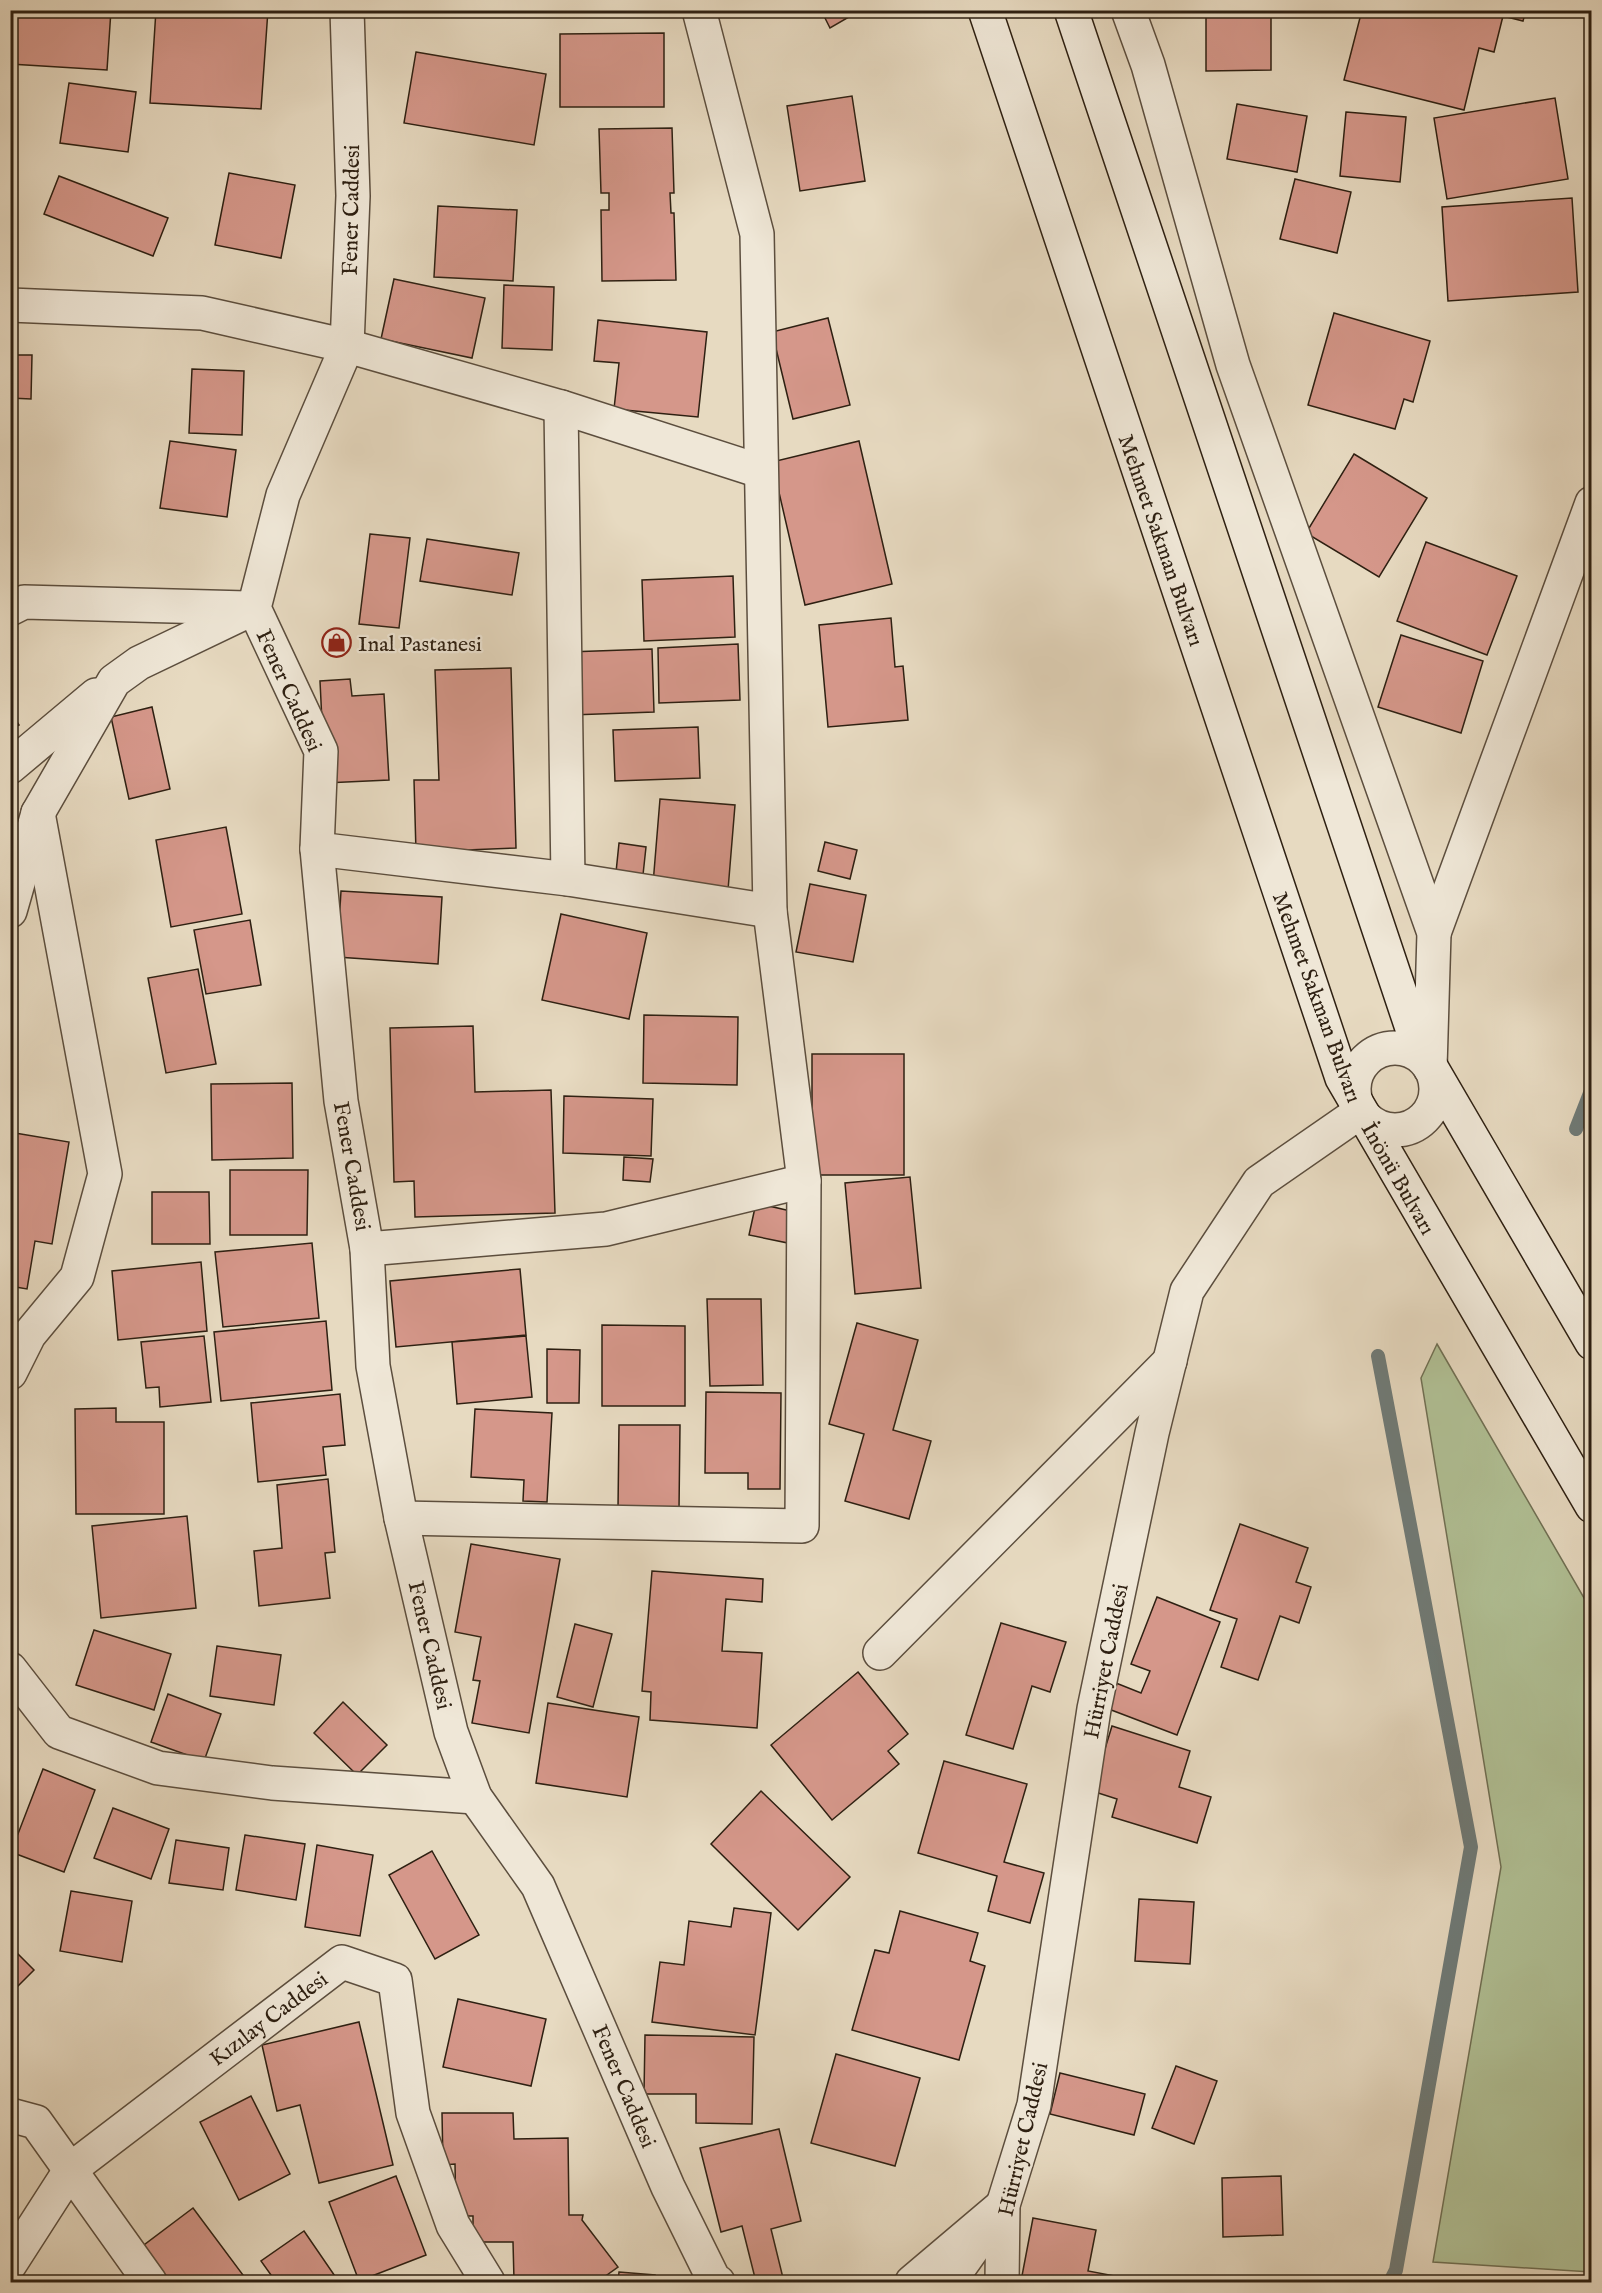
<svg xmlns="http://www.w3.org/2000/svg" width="1602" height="2293" font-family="'IM FELL English',serif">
	<rect width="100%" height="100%" fill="#e7dac1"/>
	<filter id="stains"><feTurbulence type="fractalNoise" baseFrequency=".00333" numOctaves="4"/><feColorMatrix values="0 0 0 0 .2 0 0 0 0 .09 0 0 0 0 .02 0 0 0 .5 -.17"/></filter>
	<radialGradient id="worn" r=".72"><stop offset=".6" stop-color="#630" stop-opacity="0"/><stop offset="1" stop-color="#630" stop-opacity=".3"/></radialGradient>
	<polygon fill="#b1c196" stroke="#707054" stroke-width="1.5" points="1437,1344 1591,1610 1591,2272 1433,2262 1501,1867 1421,1378"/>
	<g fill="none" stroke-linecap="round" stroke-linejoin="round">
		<g stroke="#6f7b78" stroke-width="14">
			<polyline points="1576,1129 1592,1088"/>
			<polyline points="1378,1356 1471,1847 1396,2270 1390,2282"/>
		</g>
	</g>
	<g fill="#d5978a" stroke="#2e2012" stroke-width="1.5">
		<polygon points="10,10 111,10 107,70 10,64"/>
		<polygon points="156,10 268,10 261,109 150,103"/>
		<polygon points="821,10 861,10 830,28"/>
		<polygon points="1206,10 1271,10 1271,70 1206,71"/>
		<polygon points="1362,10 1526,10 1523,21 1503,16 1494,52 1479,48 1464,110 1344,80"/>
		<polygon points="664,33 664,107 560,107 560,34"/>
		<polygon points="416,52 546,74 534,145 404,123"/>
		<polygon points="69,83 136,92 128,152 60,143"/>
		<polygon points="852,96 865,181 800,191 787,106"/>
		<polygon points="1555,98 1568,179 1447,199 1434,118"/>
		<polygon points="1237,104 1307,116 1297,172 1227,159"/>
		<polygon points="1346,112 1406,117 1400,182 1340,176"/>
		<polygon points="672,128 674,193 670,193 671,213 674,213 676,280 602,281 601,210 609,210 609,193 601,193 599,129"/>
		<polygon points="229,173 295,185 281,258 215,245"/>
		<polygon points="59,176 168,218 153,256 44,214"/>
		<polygon points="1295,179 1351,192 1337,253 1280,239"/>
		<polygon points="1572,198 1578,292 1448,301 1442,207"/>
		<polygon points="438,206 517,210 513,281 434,277"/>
		<polygon points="394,279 485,298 472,358 381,339"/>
		<polygon points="504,285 554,287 552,350 502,348"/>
		<polygon points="1334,313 1430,341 1413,402 1404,399 1395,429 1308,405"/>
		<polygon points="828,318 850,405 793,419 772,332"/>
		<polygon points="598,320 707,332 698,417 614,409 619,363 594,361"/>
		<polygon points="10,355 32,355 31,399 10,398"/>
		<polygon points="192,369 244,371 242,435 189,433"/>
		<polygon points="170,441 236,450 227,517 160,508"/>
		<polygon points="859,441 892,584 805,605 772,462"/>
		<polygon points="1354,454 1427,498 1379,577 1306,533"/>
		<polygon points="370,534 410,538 399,628 359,624"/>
		<polygon points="427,539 519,553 512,595 420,581"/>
		<polygon points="1426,542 1517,576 1487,655 1397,621"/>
		<polygon points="733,576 735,637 644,641 642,580"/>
		<polygon points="891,618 895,667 903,666 908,720 828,727 819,625"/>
		<polygon points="1401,635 1483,661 1461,733 1378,707"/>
		<polygon points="738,644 740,700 659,703 658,648"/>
		<polygon points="652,649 654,712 571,715 568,652"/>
		<polygon points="511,668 516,848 416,852 414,780 439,780 435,670"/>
		<polygon points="350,679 352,696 384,694 389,780 325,783 320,681"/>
		<polygon points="152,707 170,789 129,799 111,717"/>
		<polygon points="10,711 19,725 10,730"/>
		<polygon points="698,727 700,778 615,781 613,730"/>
		<polygon points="660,799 735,805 728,890 653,884"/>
		<polygon points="226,827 242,914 171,927 156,840"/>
		<polygon points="825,842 857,850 850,879 818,871"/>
		<polygon points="619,843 646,847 642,884 615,882"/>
		<polygon points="810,884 866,895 853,962 796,952"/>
		<polygon points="341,891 442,897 438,964 337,957"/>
		<polygon points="561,914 647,933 629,1019 542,1000"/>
		<polygon points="250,920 261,985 206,994 194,930"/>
		<polygon points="198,969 216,1064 166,1073 148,978"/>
		<polygon points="644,1015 738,1017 737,1085 643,1083"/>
		<polygon points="473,1026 475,1092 551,1090 555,1213 415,1217 414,1181 394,1182 390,1028"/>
		<rect x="812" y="1054" width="92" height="121"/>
		<polygon points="292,1083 293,1158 212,1160 211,1084"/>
		<polygon points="564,1096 653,1099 651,1156 563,1153"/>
		<polygon points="15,1133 69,1142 52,1244 35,1241 27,1289 10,1286 10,1160"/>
		<polygon points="624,1157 653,1159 650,1182 623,1180"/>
		<polygon points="230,1170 308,1170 307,1235 230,1235"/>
		<polygon points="910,1177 921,1288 855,1294 845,1183"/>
		<polygon points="152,1192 209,1192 210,1244 152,1244"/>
		<polygon points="756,1203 795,1212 788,1243 749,1235"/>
		<polygon points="312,1243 319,1318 223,1327 215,1252"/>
		<polygon points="201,1262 207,1331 118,1340 112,1271"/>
		<polygon points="520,1269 526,1335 396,1347 390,1281"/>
		<polygon points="707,1299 761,1299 763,1385 710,1386"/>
		<polygon points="326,1321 332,1390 221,1401 214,1332"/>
		<polygon points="857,1323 918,1340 893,1430 931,1441 909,1519 845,1501 864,1434 829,1424"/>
		<polygon points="602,1325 685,1326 685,1406 602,1406"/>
		<polygon points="204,1336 211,1402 160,1407 159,1387 146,1388 141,1342"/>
		<polygon points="526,1336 532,1397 457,1404 452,1342"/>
		<polygon points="547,1349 580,1350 579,1403 547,1403"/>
		<polygon points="706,1392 781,1393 780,1489 748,1489 748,1473 705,1473"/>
		<polygon points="340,1394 345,1445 323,1447 326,1475 258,1482 251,1403"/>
		<polygon points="116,1408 116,1422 164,1422 164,1514 76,1514 75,1409"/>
		<polygon points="475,1409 552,1413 547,1502 523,1501 524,1480 471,1477"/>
		<polygon points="619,1425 680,1425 679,1510 618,1509"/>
		<polygon points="328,1479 335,1552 325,1553 330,1598 259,1606 254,1551 282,1548 277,1485"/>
		<polygon points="187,1516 196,1608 101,1618 92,1526"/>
		<polygon points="1240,1524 1308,1548 1296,1582 1311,1587 1299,1623 1280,1616 1258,1680 1221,1667 1237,1619 1210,1610"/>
		<polygon points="471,1544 560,1559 529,1733 472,1723 480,1681 473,1680 481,1637 455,1632"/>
		<polygon points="652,1571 763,1579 762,1602 726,1599 722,1651 762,1653 757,1728 650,1720 651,1692 642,1691"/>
		<polygon points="1157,1597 1220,1622 1177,1735 1106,1708 1116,1683 1141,1693 1150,1671 1131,1664"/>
		<polygon points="1001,1623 1066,1642 1050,1692 1032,1686 1013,1749 966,1735"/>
		<polygon points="575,1624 612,1634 593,1707 557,1697"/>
		<polygon points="94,1630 171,1654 154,1710 76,1685"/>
		<polygon points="217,1646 281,1655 274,1705 210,1696"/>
		<polygon points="858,1672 908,1734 888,1751 899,1764 832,1820 771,1745"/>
		<polygon points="168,1694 221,1714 204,1761 151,1742"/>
		<polygon points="343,1702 387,1745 357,1775 314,1733"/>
		<polygon points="548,1703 639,1717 627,1797 536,1783"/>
		<polygon points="1112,1726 1190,1751 1179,1787 1211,1797 1197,1843 1112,1817 1117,1799 1092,1791"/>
		<polygon points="944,1761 1027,1784 1004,1862 1044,1873 1030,1923 988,1911 997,1876 918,1853"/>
		<polygon points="43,1769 95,1790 64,1872 11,1852"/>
		<polygon points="761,1791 850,1877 798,1930 711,1844"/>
		<polygon points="113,1808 169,1829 151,1879 94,1858"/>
		<polygon points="245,1835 305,1844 296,1900 236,1890"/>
		<polygon points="176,1840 229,1848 223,1890 169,1883"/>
		<polygon points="317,1845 373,1855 360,1936 305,1927"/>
		<polygon points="432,1851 479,1935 435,1959 389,1875"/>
		<polygon points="71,1891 132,1901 122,1962 60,1951"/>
		<polygon points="1139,1899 1194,1902 1190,1964 1135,1961"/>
		<polygon points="734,1908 771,1913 755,2035 652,2022 660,1962 684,1965 689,1921 731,1927"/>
		<polygon points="900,1911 978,1933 970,1961 985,1966 959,2060 852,2030 875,1950 889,1953"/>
		<polygon points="10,1946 34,1970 10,1994"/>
		<polygon points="458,1999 546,2019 531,2086 443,2067"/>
		<polygon points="359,2022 393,2165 319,2183 300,2105 277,2111 262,2045"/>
		<polygon points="645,2035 754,2037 752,2124 696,2123 696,2094 644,2094"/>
		<polygon points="836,2054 920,2078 895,2166 811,2143"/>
		<polygon points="1176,2066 1217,2081 1194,2144 1152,2128"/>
		<polygon points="1060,2073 1145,2094 1134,2135 1050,2114"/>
		<polygon points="251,2096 290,2174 239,2200 200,2122"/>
		<polygon points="442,2113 513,2113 514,2139 568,2138 569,2215 583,2215 582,2220 618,2267 597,2282 530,2282 528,2280 514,2280 513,2242 473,2242 473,2216 456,2216 455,2164 443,2165"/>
		<polygon points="779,2129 801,2221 771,2229 784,2282 756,2282 742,2226 721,2232 700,2148"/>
		<polygon points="396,2176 426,2255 359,2281 329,2202"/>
		<polygon points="1281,2176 1283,2235 1223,2237 1222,2178"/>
		<polygon points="193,2208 243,2275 233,2282 166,2282 140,2248"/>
		<polygon points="1033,2218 1096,2230 1088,2271 1146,2282 1021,2281"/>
		<polygon points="304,2231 339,2282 276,2282 261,2261"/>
		<polygon points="619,2272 655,2275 654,2282 618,2282"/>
	</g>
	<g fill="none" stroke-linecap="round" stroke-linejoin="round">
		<defs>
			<g id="minor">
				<polyline points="347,10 353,196 347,346 283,495 254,608 321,751 317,849 341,1101 367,1249 373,1366 401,1518 451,1732 475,1797 538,1886 668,2187 714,2280 718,2282"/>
				<polyline points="10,305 202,313 347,346 561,407 760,471"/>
				<polyline points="561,407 568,879"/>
				<polyline points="10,609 24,602 247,608"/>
				<polyline points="10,767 96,695"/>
				<polyline points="317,849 568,879 770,911"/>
				<polyline points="10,911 38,813 114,681 139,663 254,608"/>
				<polyline points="1434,933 1592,503"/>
				<polyline points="367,1249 606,1229 804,1181"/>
				<polyline points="10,1373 29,1335 77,1277 105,1174 38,813"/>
				<polyline points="401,1518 802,1526 804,1181 770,911 757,234 699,10"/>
				<polyline points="880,1653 1170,1361"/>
				<polyline points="10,1669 59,1732 158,1768 272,1783 475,1797"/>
				<polyline points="10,2115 36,2122 150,2282"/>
				<polyline points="10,2264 71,2169 342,1962 395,1980 413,2113 453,2225 488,2282"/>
				<polyline points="912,2282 1003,2205"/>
				<polyline points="949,2282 978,2241"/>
				<polyline points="1002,2282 1003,2205 1034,2105 1094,1709 1152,1433 1187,1291 1259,1182 1360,1112"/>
			</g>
			<g id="tertiary">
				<polyline points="1128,10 1148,65 1233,365 1434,933 1430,1068"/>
				<circle cx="1395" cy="1089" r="41"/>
			</g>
			<g id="secondary">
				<polyline points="985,10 1342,1078 1592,1506"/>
				<polyline points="1071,10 1417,1043 1592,1343"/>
			</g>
		</defs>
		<use href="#minor" stroke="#5c4e3e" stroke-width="36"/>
		<use href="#tertiary" stroke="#5c4e3e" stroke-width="36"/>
		<use href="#secondary" stroke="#2e2012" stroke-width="36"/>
		<use href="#minor" stroke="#efe7d7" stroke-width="33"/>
		<use href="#tertiary" stroke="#efe7d7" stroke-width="33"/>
		<use href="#secondary" stroke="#efe7d7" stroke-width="33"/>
	</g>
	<defs>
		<symbol id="shop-ring" viewBox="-11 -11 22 22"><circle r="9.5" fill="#efe7d7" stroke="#8f2418" stroke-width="1.5"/><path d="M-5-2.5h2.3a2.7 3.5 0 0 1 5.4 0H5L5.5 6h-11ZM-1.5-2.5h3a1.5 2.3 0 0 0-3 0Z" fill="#8f2418"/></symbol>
	</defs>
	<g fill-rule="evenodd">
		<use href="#shop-ring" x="320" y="626" width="33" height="33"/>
	</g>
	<g text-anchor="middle" stroke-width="4.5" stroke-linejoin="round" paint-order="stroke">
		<g font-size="22" fill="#2e2012" stroke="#efe7d7">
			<text transform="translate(350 210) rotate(-89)" y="8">Fener Caddesi</text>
			<text transform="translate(1162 540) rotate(71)" y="8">Mehmet Sakman Bulvarı</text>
			<text transform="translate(290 690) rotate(66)" y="8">Fener Caddesi</text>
			<text transform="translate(1318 997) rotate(70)" y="8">Mehmet Sakman Bulvarı</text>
			<text transform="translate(353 1166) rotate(80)" y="8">Fener Caddesi</text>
			<text transform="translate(1399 1178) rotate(60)" y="8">İnönü Bulvarı</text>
			<text transform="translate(431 1645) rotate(77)" y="8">Fener Caddesi</text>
			<text transform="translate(1105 1661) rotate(-79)" y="8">Hürriyet Caddesi</text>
			<text transform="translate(268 2018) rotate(-37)" y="8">Kızılay Caddesi</text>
			<text transform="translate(625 2086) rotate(67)" y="8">Fener Caddesi</text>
			<text transform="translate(1022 2139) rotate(-77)" y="8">Hürriyet Caddesi</text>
		</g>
		<g font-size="22" fill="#2e2012" stroke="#efe7d7" text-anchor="start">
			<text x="358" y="651">Inal Pastanesi</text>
		</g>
	</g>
	<rect width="1602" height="2293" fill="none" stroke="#e7dac1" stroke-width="36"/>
	<rect x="12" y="12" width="1578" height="2269" fill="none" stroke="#2e2012" stroke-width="3"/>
	<rect x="18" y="18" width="1566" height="2257" fill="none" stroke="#2e2012" stroke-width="1.5"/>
	<rect width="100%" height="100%" filter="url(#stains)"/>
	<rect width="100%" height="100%" fill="url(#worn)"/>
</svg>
